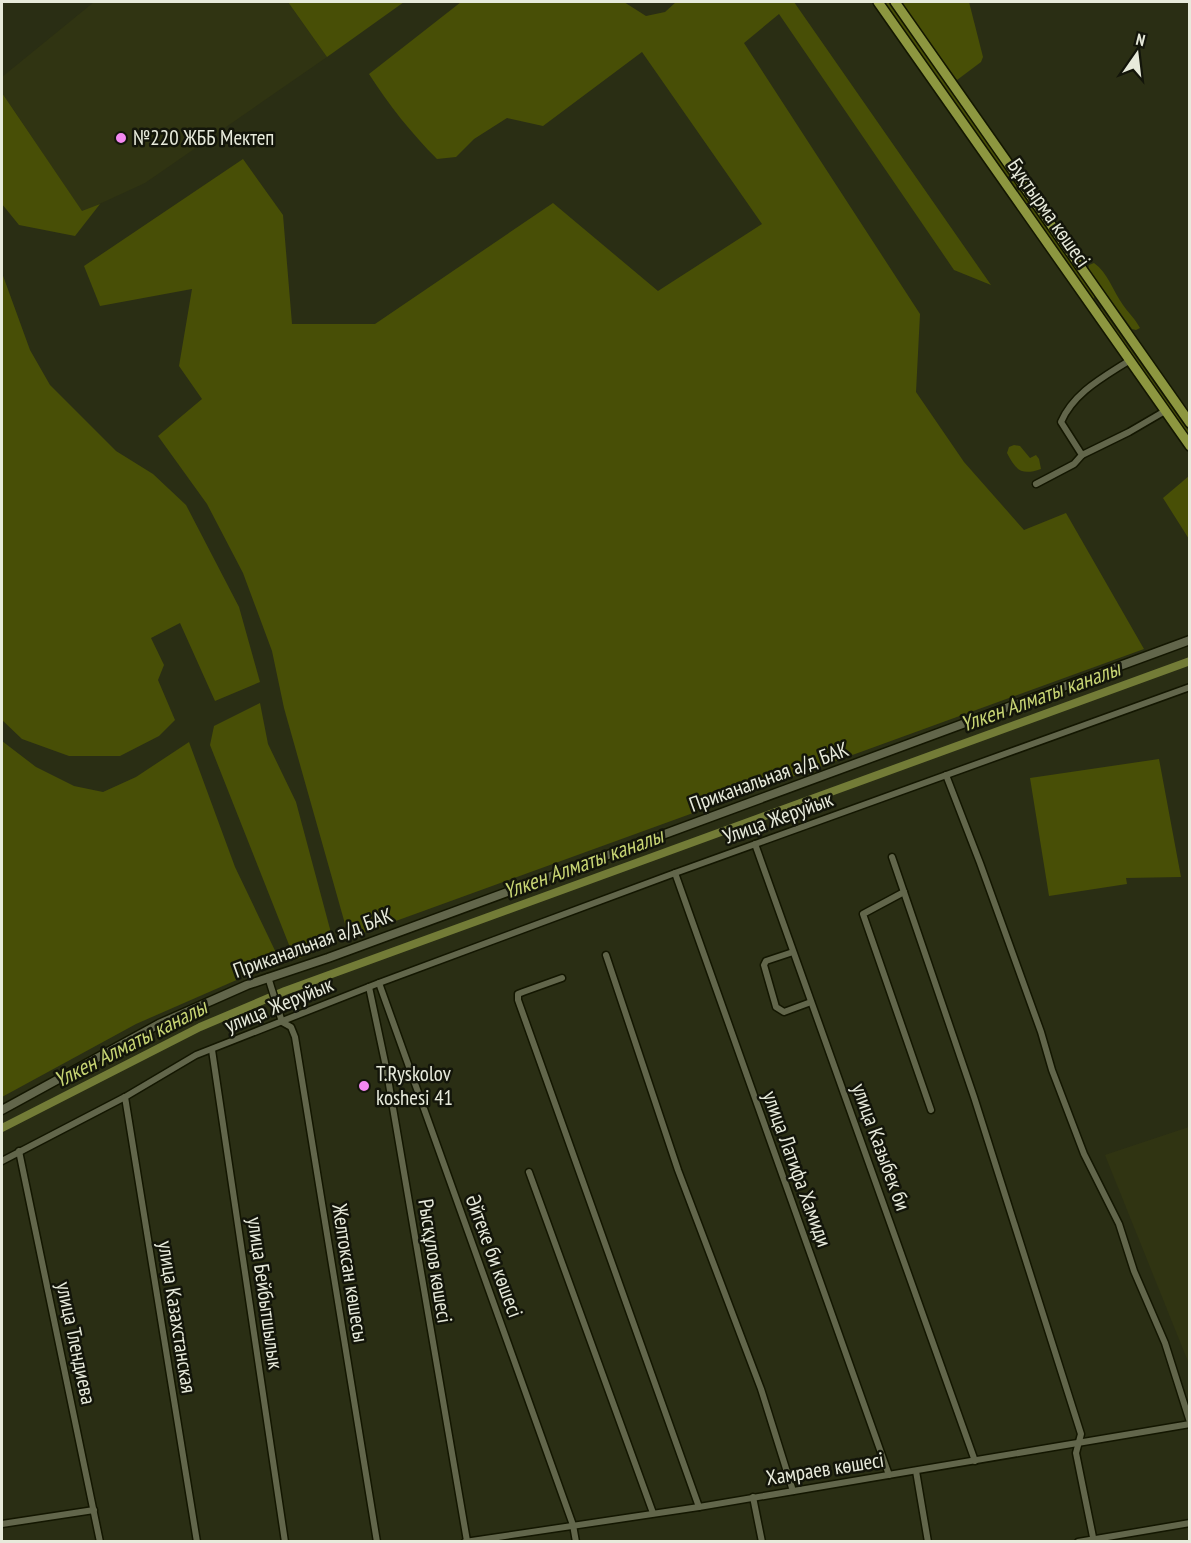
<svg xmlns="http://www.w3.org/2000/svg" width="1191" height="1543" font-family="'PT Sans Narrow',sans-serif">
	<rect width="100%" height="100%" fill="#2a2e14"/>
	<g fill="#303412">
		<polygon points="94,2 288,2 327,57 145,183 82,212 2,93 2,77"/>
		<polygon points="1189,1127 1190,1127 1189,1364 1105,1155"/>
	</g>
	<g fill="#484f06">
		<polygon points="288,2 404,2 327,57"/>
		<path d="M461 2H624L646 16 665 12 676 2H794L991 285 954 270 779 14 744 43 920 314 916 392 964 462 1024 530 1066 513 1144 649 349 938 284 708 272 651 243 573 207 504 158 436 202 399 179 366 192 289 100 306 84 266 243 159 283 215 292 324H375L553 203 658 291 762 224 642 52 543 126 507 118 474 139 456 157 437 159C411 133 389 105 369 74Z"/>
		<polygon points="883,2 889,2 1094,296 1094,299 1090,298"/>
		<polygon points="905,2 969,2 983,57 981,62 957,80 902,4"/>
		<polygon points="2,93 82,211 100,204 75,236 19,225 2,204"/>
		<path d="M1094 263C1108 273 1113 291 1123 305 1129 314 1134 317 1140 328L1136 330 1132 329 1088 269 1089 265Z"/>
		<polygon points="2,273 30,350 50,385 116,451 153,474 186,505 239,607 260,682 215,701 180,623 151,638 164,665 158,680 175,720 159,736 120,756 69,756 22,739 2,720"/>
		<polygon points="1101,308 1189,432 1189,440 1100,312"/>
		<path d="M1014 445 1020 446 1030 458 1036 455 1039 459 1041 469C1021 476 1016 470 1007 453L1009 447Z"/>
		<polygon points="1189,476 1189,539 1163,498"/>
		<polygon points="260,703 268,744 296,802 334,944 295,960 210,745 214,726"/>
		<polygon points="2,741 36,767 74,786 103,792 136,777 189,742 235,867 280,961 136,1024 2,1097"/>
		<polygon points="1159,759 1181,877 1126,878 1127,884 1049,896 1030,778"/>
	</g>
	<g fill="none" stroke-linecap="round" stroke-linejoin="round">
		<polyline stroke="#737c37" stroke-width="8" points="2,1128 200,1027 285,991 1190,661"/>
		<defs>
			<g id="street">
				<polyline points="1082,455 1129,432 1165,411"/>
				<path d="M1036 484 1074 464 1082 455 1061 422C1074 392 1104 377 1130 360"/>
				<polyline points="946,775 980,863 1041,1032 1052,1070 1084,1154 1119,1224 1134,1271 1165,1343 1190,1422"/>
				<polyline points="755,844 975,1461"/>
				<polyline points="892,857 974,1097 1081,1434 1076,1453 1094,1542"/>
				<polyline points="675,873 889,1475"/>
				<polyline points="904,892 863,914 931,1110"/>
				<polyline points="793,952 766,961 764,965 776,1007 784,1012 811,1002"/>
				<polyline points="606,955 678,1170 761,1389 793,1491"/>
				<polyline points="268,977 282,1022 291,1027 295,1037 377,1542"/>
				<polyline points="562,978 523,992 518,994 518,1000 699,1507"/>
				<polyline points="379,983 573,1525 576,1542"/>
				<polyline points="369,987 386,1067 467,1541"/>
				<polyline points="212,1050 285,1542"/>
				<polyline points="125,1097 197,1542"/>
				<polyline points="19,1151 100,1542"/>
				<polyline points="2,1161 125,1097 196,1055 379,983 675,873 1190,687"/>
				<polyline points="529,1172 653,1513"/>
				<polyline points="916,1471 928,1542"/>
				<polyline points="753,1497 762,1542"/>
				<polyline points="2,1524 94,1510"/>
				<polyline points="465,1542 699,1507 1190,1424"/>
				<polyline points="1078,1542 1190,1523"/>
			</g>
			<polyline id="secondary" points="2,1110 159,1024 247,985 328,958 608,855 1190,640"/>
			<g id="primary">
				<polyline points="878,2 1190,446"/>
				<polyline points="895,2 1190,423"/>
			</g>
		</defs>
		<use href="#street" stroke="#131600" stroke-width="9"/>
		<use href="#secondary" stroke="#131600" stroke-width="11"/>
		<use href="#primary" stroke="#131600" stroke-width="12"/>
		<use href="#street" stroke="#62664b" stroke-width="6"/>
		<use href="#secondary" stroke="#62664b" stroke-width="8"/>
		<use href="#primary" stroke="#8d9740" stroke-width="9"/>
	</g>
	<g fill="#f489f1" stroke="#13150a" stroke-width="2">
		<circle cx="121" cy="138" r="6"/>
		<circle cx="364" cy="1086" r="6"/>
	</g>
	<g text-anchor="middle" stroke-width="5" stroke-linejoin="round" paint-order="stroke">
		<g font-size="21" fill="#e7eadb" stroke="#13150a" text-anchor="start">
			<text x="133" y="145">№220 ЖББ Мектеп</text>
			<text x="376" y="1081">T.Ryskolov<tspan x="376" dy="24">koshesi 41</tspan></text>
		</g>
		<g font-size="21" fill="#e7eadb" stroke="#13150a">
			<text transform="translate(1049 213) rotate(55)" y="7">Бұқтырма көшесі</text>
			<text transform="translate(769 777) rotate(-20)" y="7">Приканальная а/д БАК</text>
			<text transform="translate(778 818) rotate(-20)" y="7">Улица Жеруйык</text>
			<text transform="translate(313 943) rotate(-20)" y="7">Приканальная а/д БАК</text>
			<text transform="translate(279 1005) rotate(-22)" y="7">улица Жеруйык</text>
			<text transform="translate(881 1147) rotate(70)" y="7">улица Казыбек би</text>
			<text transform="translate(797 1169) rotate(70)" y="7">улица Латифа Хамиди</text>
			<text transform="translate(494 1256) rotate(70)" y="7">Әйтеке би көшесі</text>
			<text transform="translate(435 1261) rotate(81)" y="7">Рысқұлов көшесі</text>
			<text transform="translate(350 1273) rotate(81)" y="7">Желтоксан көшесы</text>
			<text transform="translate(265 1293) rotate(82)" y="7">улица Бейбытшылык</text>
			<text transform="translate(177 1317) rotate(81)" y="7">улица Казахстанская</text>
			<text transform="translate(76 1343) rotate(78)" y="7">улица Тлендиева</text>
			<text transform="translate(825 1469) rotate(-9)" y="7">Хамраев көшесі</text>
		</g>
		<g font-size="22" font-style="italic" fill="#c7d473" stroke="#13150a">
			<text transform="translate(1040 696) rotate(-20)" y="8">Үлкен Алматы каналы</text>
			<text transform="translate(583 863) rotate(-20)" y="8">Үлкен Алматы каналы</text>
			<text transform="translate(130 1043) rotate(-27)" y="8">Үлкен Алматы каналы</text>
		</g>
	</g>
	<rect width="1191" height="1543" fill="none" stroke="#e7eadb" stroke-width="6"/>
	<g transform="translate(1137 54) rotate(14)" stroke="#13150a" stroke-width="4.5" paint-order="stroke">
	<path d="M0-4.5L10 22L0 15L-10 22Z" fill="#e7eadb"/>
	<text y="-9" font-size="16" font-weight="bold" text-anchor="middle" fill="#e7eadb">N</text>
	</g>
</svg>
